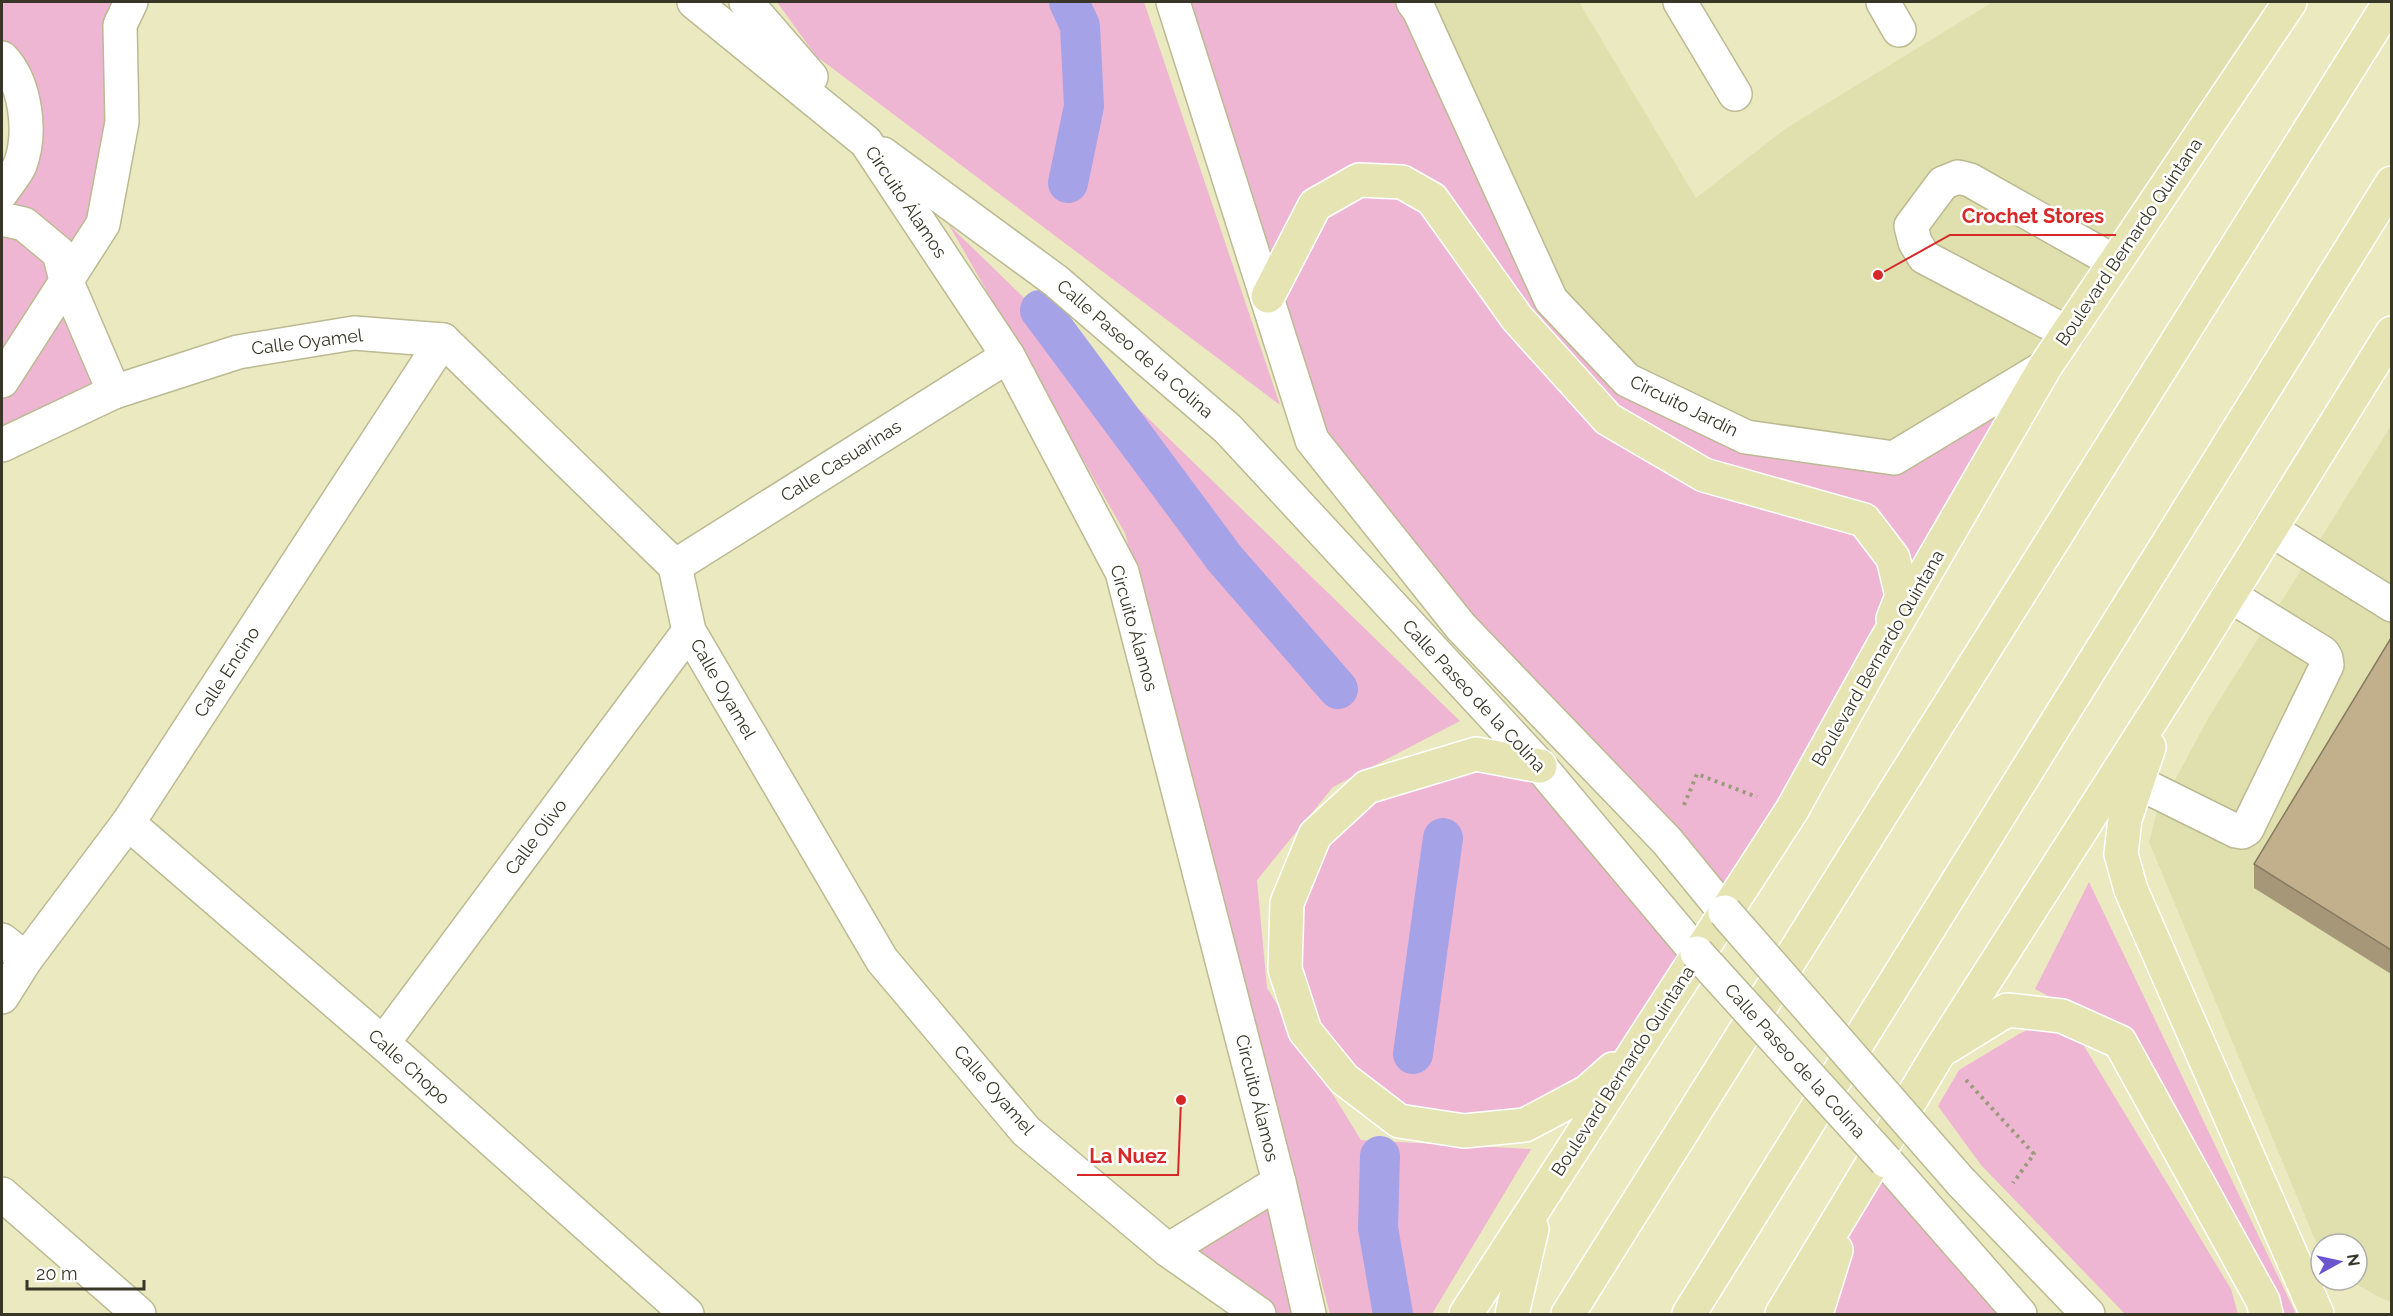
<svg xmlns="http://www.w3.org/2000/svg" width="2393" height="1316" font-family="Raleway,sans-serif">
	<rect width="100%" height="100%" fill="#eae9c0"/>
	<g fill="#e0dfae">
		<polygon points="1413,2 1579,2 1696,198 1785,129 1993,2 2290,2 2045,367 1894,458 1746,437 1627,380 1551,300"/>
		<polygon points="2391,426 2391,1302 2381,1298 2349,1280 2357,1280 2357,1244 2321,1244 2321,1254 2149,842 2156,815 2209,717"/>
	</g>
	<g fill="#efb6d3">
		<polygon points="2,2 131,2 122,122 66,280 114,392 2,445 2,192 20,166 2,58"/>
		<polygon points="777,2 1144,2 1280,405 816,56"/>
		<polygon points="1173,2 1413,2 1551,300 1627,380 1746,436 1894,458 2045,367 1727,911 1312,440"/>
		<polygon points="949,225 1460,721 1333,787 1257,880 1267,988 1361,1140 1531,1149 1432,1314 1330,1314 1125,533"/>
		<polygon points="1476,754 1540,766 1685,940 1637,1048 1525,1125 1399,1121 1305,1031 1287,903 1367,787"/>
		<polygon points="2089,882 2296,1314 2277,1314 2136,1042 2035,989"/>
		<polygon points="2042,1023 2075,1031 2231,1289 2238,1314 2125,1314 1981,1165 1938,1106 1959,1070 2019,1034"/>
		<polygon points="1879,1155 2020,1314 1816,1314"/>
		<polygon points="1279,1182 1309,1314 1259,1314 1168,1250"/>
	</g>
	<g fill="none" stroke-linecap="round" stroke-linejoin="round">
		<g stroke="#a6a2e7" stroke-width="40">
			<polyline points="1068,183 1084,106 1080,26 1069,2"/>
			<polyline points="1040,310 1225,559 1338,689"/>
			<polyline points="1413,1054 1443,838"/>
			<polyline points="1380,1156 1378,1228 1393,1314"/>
		</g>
		<defs>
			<g id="minor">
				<polyline points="694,2 866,142 1008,356 1122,572 1279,1182 1309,1314"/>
				<polyline points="746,2 811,77"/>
				<polyline points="1173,2 1312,440 1461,627 1667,841 1725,912"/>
				<polyline points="1413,2 1419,10 1551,300 1627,380 1746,437 1894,458 2045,367"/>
				<polyline points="1680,2 1735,94"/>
				<polyline points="1883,2 1899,30"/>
				<path d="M2 58C26 83 32 133 20 165 16 174 7 184 2 192"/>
				<polyline points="883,154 1056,281 1228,429 1540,766 1697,953"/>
				<polyline points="2,219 24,224 59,253 66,280 114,392"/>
				<polyline points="2068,333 1924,257 1915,242 1911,226 1943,183 1958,177 1970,180 2115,262"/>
				<polyline points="2,381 103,224 122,122 120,25 131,2"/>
				<polyline points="2,445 114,392 238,352 354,333 443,340 675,566 689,631 882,960 1026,1131 1168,1250 1259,1314"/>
				<polyline points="2270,529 2392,605"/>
				<polyline points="675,566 1008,356"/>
				<polyline points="2137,782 2236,831 2242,832 2247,829 2327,665 2326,658 2323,653 2229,595"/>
				<polyline points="128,823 383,1043 687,1314"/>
				<polyline points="2,940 26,959"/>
				<polyline points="2,997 26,959 128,823 443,340"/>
				<polyline points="383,1043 689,631"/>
				<polyline points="1886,1161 2020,1314"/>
				<polyline points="1961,1182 2088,1314"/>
				<polyline points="2,1194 139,1314"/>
				<polyline points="1168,1250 1279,1182"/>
			</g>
			<g id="major">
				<polyline points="1268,296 1315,205 1359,180 1402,182 1432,199 1517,318 1608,419 1704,475 1864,520 1893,558 1902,596 1893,619"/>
				<polyline points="2149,747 2125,819 2121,854 2131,890 2317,1314"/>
				<polyline points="1540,766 1476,754 1367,787 1315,835 1287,903 1285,969 1305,1031 1344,1079 1399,1121 1464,1131 1525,1125 1587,1092 1613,1069"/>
				<polyline points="1947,1047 2007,1010 2062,1016 2120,1042 2263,1301 2266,1314"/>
				<polyline points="1466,1314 1792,810 1883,646 2045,367 2290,2"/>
				<polyline points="1512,1314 1532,1229"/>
				<polyline points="1568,1314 2390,2"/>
				<polyline points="1689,1314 2392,183"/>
				<polyline points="1782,1314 1940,1051 2166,697 2392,333"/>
				<polyline points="1816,1314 1836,1250"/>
			</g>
		</defs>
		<use href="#minor" stroke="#bbba92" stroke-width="36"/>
		<use href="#major" stroke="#fff" stroke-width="36"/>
		<g stroke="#9b9a7c" stroke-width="4" stroke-dasharray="3 4.5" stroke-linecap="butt">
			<polyline points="1684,805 1697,774 1757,797"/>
			<polyline points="1966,1080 2034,1154 2013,1183"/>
		</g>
		<use href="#minor" stroke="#fff" stroke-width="33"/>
		<use href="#major" stroke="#e6e4b2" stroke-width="33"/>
		<defs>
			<g id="minor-bridge">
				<polyline points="1725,912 1961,1182"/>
				<polyline points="1697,953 1886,1161"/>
			</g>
		</defs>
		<use href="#minor-bridge" stroke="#bbba92" stroke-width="36" stroke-linecap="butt"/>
		<use href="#minor-bridge" stroke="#fff" stroke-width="33"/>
	</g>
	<polygon fill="#a69778" points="2391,638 2391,974 2254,888 2254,864"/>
	<polygon fill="#c1b08b" stroke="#877b61" stroke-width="1.5" points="2391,638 2391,950 2254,864"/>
	<g text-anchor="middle" stroke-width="5" stroke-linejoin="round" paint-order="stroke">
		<g font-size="18" fill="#383727" stroke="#fff">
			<text transform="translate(906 202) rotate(56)" y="6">Circuito Álamos</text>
			<text transform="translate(2129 242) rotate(-56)" y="6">Boulevard Bernardo Quintana</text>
			<text transform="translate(307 342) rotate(-7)" y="6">Calle Oyamel</text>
			<text transform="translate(1135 349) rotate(41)" y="6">Calle Paseo de la Colina</text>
			<text transform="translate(1684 406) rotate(26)" y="6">Circuito Jardín</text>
			<text transform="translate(841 461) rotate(-32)" y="6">Calle Casuarinas</text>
			<text transform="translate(1134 628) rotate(74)" y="6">Circuito Álamos</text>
			<text transform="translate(1878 658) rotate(-60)" y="6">Boulevard Bernardo Quintana</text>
			<text transform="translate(227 672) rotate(-57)" y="6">Calle Encino</text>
			<text transform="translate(723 689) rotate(60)" y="6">Calle Oyamel</text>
			<text transform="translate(1474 696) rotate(47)" y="6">Calle Paseo de la Colina</text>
			<text transform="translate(536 837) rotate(-53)" y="6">Calle Olivo</text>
			<text transform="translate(1795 1061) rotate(48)" y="6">Calle Paseo de la Colina</text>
			<text transform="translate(409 1067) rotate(42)" y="6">Calle Chopo</text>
			<text transform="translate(1623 1071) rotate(-57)" y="6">Boulevard Bernardo Quintana</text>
			<text transform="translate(994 1090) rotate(49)" y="6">Calle Oyamel</text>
			<text transform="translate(1257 1098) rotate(76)" y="6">Circuito Álamos</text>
		</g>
	</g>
	<path fill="none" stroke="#d62828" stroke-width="2" d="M1878 275L1950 235H2116M1181 1100L1178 1175H1077"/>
	<g fill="#d62828" stroke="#fff" stroke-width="2">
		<circle cx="1878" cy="275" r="6"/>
		<circle cx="1181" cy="1100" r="6"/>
	</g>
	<g font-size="20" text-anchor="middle" font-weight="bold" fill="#d62828" stroke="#fff" stroke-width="5" stroke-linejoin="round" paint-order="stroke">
		<text x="2033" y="223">Crochet Stores</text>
		<text x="1128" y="1163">La Nuez</text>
	</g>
	<rect width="2393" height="1316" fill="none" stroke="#383727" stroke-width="6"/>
	<g transform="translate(2339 1262) rotate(82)"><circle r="28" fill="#ffffff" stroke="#afafa9" stroke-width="1.5"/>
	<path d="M0-4.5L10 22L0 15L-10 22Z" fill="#6b56d0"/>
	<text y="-9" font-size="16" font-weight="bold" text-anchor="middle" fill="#383727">N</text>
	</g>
	<path d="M27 1280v9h117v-9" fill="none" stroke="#383727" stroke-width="3"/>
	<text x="36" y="1280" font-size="18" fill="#383727" stroke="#ffffff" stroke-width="4.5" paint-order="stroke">20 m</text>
</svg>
